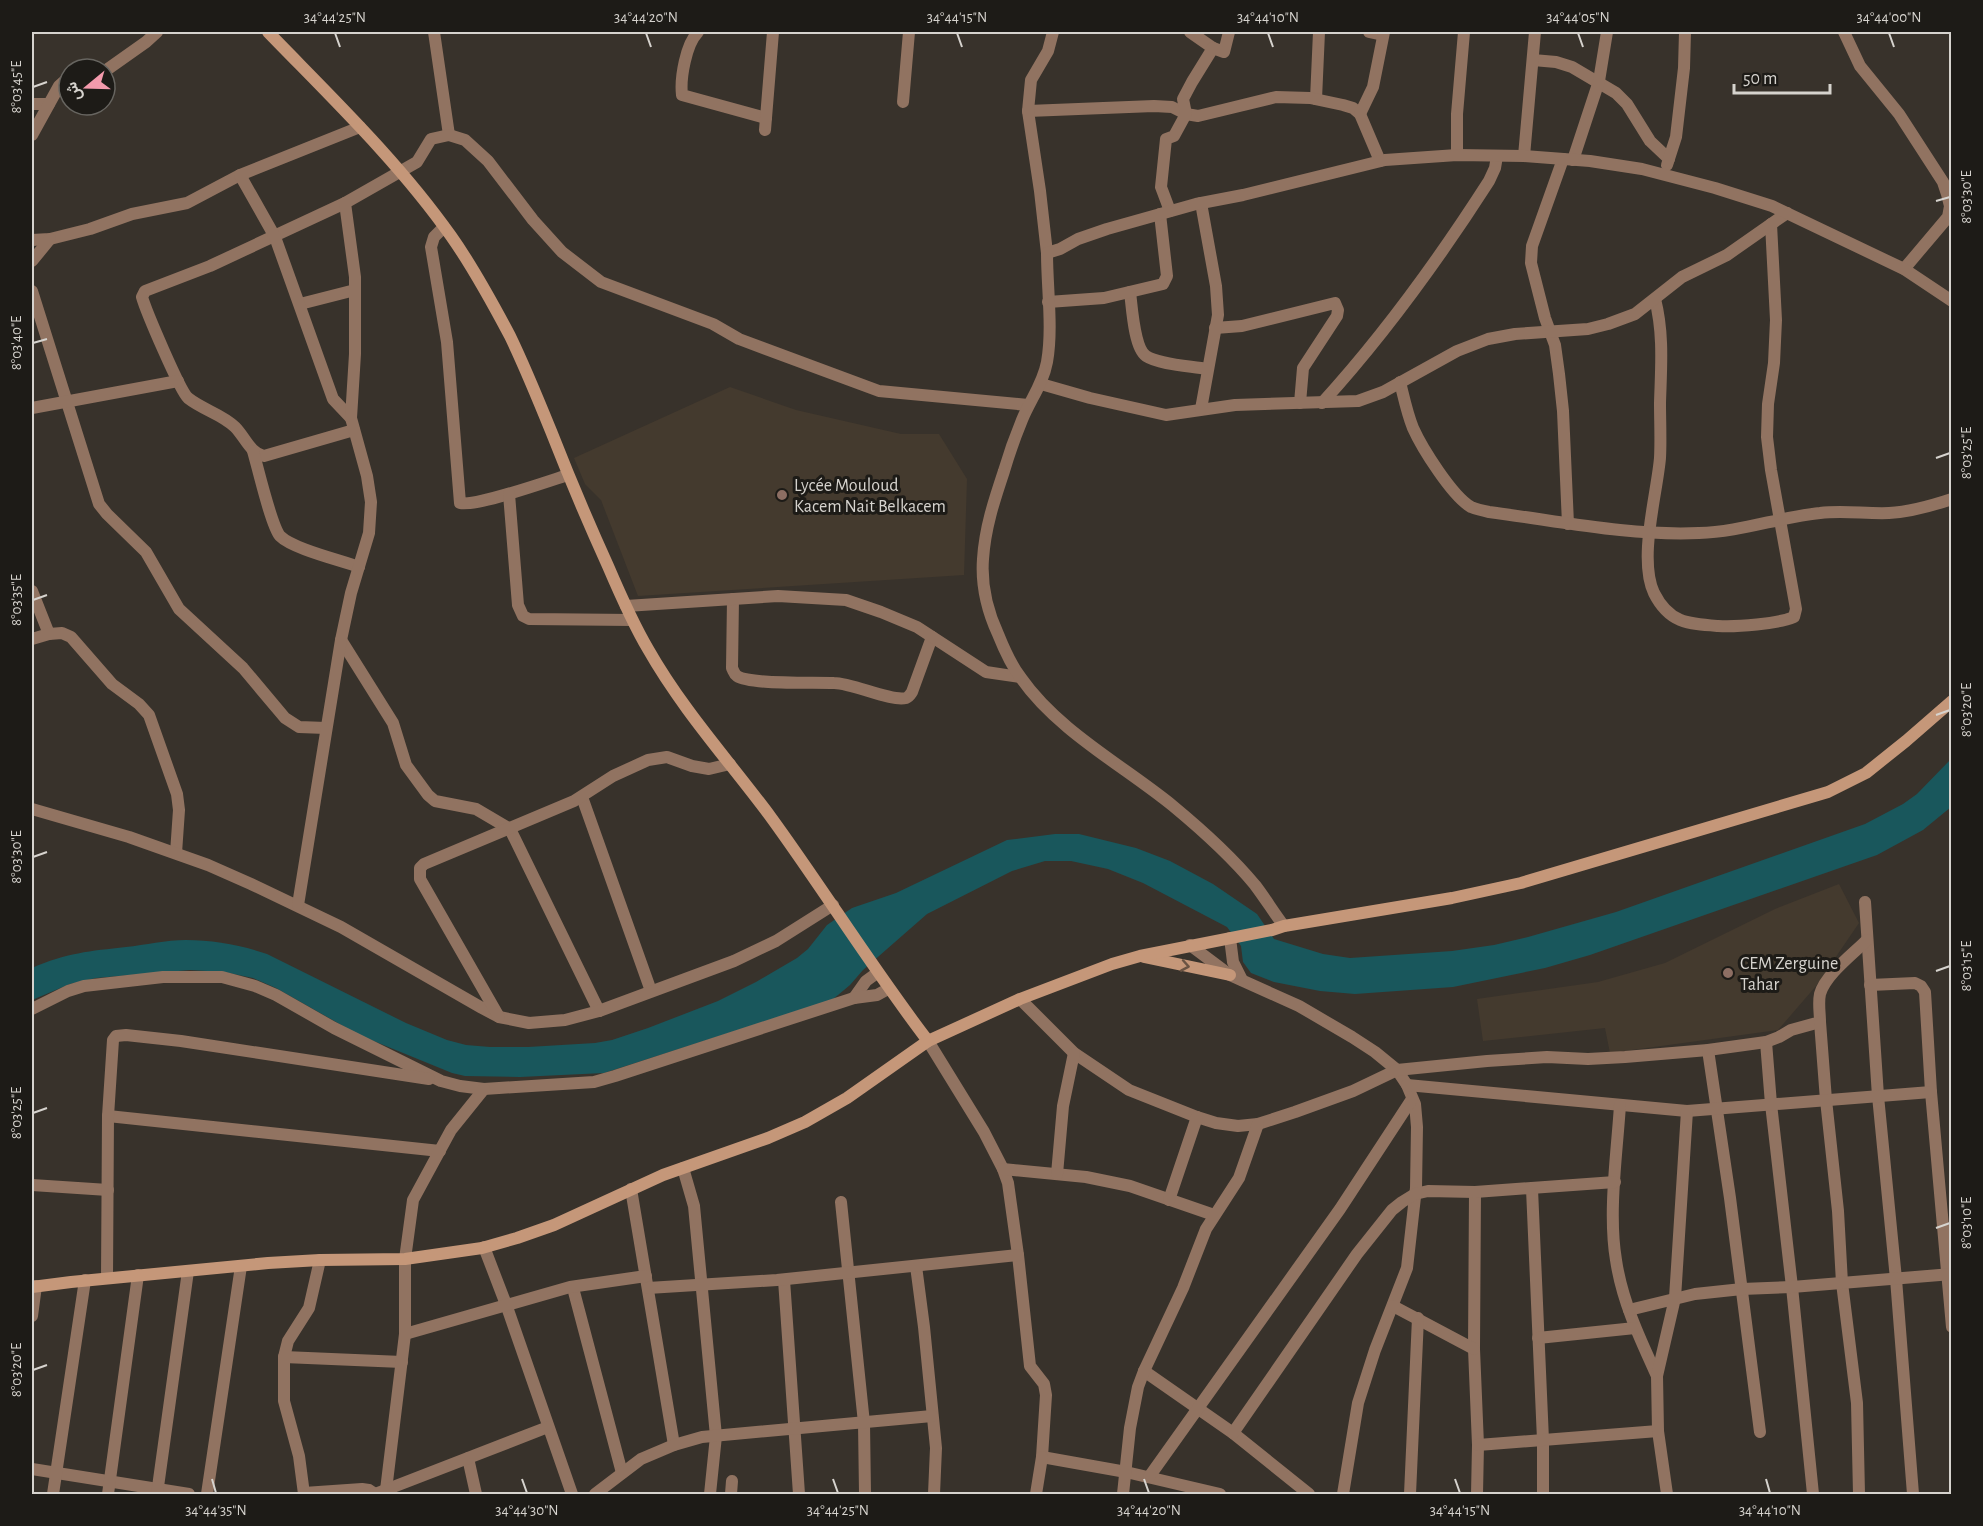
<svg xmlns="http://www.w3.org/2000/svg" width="1983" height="1526" font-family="'Alegreya Sans',Vazirmatn,sans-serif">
	<rect width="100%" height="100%" fill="#38322b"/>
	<g fill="#443a2e">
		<polygon points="730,387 796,410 901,434 939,434 967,479 964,575 638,596 601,500 585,484 574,458"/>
		<polygon points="1839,884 1859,923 1816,986 1778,1030 1610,1053 1605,1028 1483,1041 1477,999 1598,982 1665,963 1775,909"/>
	</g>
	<path fill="#19575c" d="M1951 759V807L1923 830 1877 855 1590 955 1545 968 1453 987 1355 994 1320 991 1274 982 1251 973 1243 962 1241 946 1227 927 1143 883 1108 869 1071 861H1045L1012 871 927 914 863 970 850 985 832 1000 604 1073 520 1077 465 1076 452 1073 359 1035 276 988 253 978 224 972 190 970 96 978 70 984 32 1000V968C66 953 90 951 126 947 145 945 166 940 186 940 213 940 241 945 267 954L406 1023 447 1040 466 1045 490 1047H528L595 1043 612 1040 648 1028 718 1001 756 982 797 958 808 949 827 925 852 908 896 893 1007 840 1055 834H1079L1136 848 1170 861 1213 884 1257 914 1274 939 1323 954 1350 958 1452 951 1494 945 1528 937 1616 912 1865 824 1903 804 1917 794Z"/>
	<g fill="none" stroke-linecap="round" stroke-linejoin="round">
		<g stroke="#917361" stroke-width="12">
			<polyline points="434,32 449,135"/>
			<path d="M698 32C686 44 680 78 682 95L766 118"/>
			<polyline points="1190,32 1213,48"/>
			<polyline points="1369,32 1383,35"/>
			<polyline points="1844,32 1860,66 1899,114 1943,182 1947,194 1950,206 1948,217 1904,269"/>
			<polyline points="1533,60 1556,62 1572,67 1616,93 1627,104 1650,141 1669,159"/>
			<polyline points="105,71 146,42 157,32"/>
			<polyline points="1316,99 1319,32"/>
			<polyline points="903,102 909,32"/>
			<polyline points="32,104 49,104"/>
			<polyline points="1028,111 1154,106 1172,107 1186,114 1198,116 1276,97 1310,98 1343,105 1353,108 1360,114 1380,161"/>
			<polyline points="1360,114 1373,87 1384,32"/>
			<polyline points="765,130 773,32"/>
			<polyline points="32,135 59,86 69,77"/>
			<polyline points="1457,155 1457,114 1464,32"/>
			<polyline points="1524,156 1535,32"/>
			<polyline points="1563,159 1532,246 1531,263 1545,318 1555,345 1559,374 1563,411 1568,524"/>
			<polyline points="1573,160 1599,81 1607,32"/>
			<polyline points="1667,165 1676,137 1684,68 1685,32"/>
			<path d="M345 203 210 266 145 291 142 297C146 311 180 391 188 398 203 410 222 414 235 427 245 437 250 453 264 456L354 430"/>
			<polyline points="1170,211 1161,187 1166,139 1174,136 1186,114 1183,99 1192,82 1213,48 1224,52 1229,32"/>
			<path d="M444 227 434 237 431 247 447 342 460 503C476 507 548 481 568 475"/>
			<polyline points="32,240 50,239 90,229 132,214 187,203 240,175"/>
			<polyline points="1047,253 1040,191 1028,111 1031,80 1048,51 1053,32"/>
			<polyline points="32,261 50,239"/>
			<polyline points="32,291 99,504 107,514 146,552 179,609 243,668 285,718 299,727 326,728"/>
			<path d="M1130 292C1132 307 1134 348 1146 356 1160 365 1191 366 1207 369"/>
			<path d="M1655 299C1664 334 1661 368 1660 403 1660 421 1661 440 1660 458 1657 494 1638 559 1654 593 1669 623 1688 624 1718 626 1737 627 1777 624 1794 617L1796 609 1771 470 1767 437 1768 404 1774 363 1776 320 1771 224"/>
			<polyline points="1048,302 1104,298 1163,284 1167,276 1160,214"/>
			<polyline points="300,304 355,290"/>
			<polyline points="1215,328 1242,326 1335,303 1338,310 1337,316 1303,368 1300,403"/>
			<path d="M1400 382C1404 398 1407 413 1413 428 1422 448 1452 496 1471 507 1476 509 1484 511 1489 512 1559 521 1628 536 1699 533 1740 532 1780 517 1820 513 1843 510 1866 514 1889 513 1911 512 1931 506 1952 499"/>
			<polyline points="1041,384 1090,398 1166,415 1235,405 1358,401 1383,392 1457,351 1488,339 1515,334 1588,329 1608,324 1635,314 1682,277 1727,255 1787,213"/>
			<path d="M1322 403C1384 335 1439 259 1489 181L1495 168 1497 156"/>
			<polyline points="32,408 178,381"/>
			<polyline points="1201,409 1218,315 1216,286 1201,203"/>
			<polyline points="351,418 333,399 275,237 240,175 360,127"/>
			<path d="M253 451C258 468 271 525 280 536 293 549 340 560 359 567"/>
			<polyline points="509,494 518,605 523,616 529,619 632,620"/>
			<polyline points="32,591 49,634"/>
			<path d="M733 599 732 668C734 672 734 674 737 676 750 685 815 682 834 683 853 683 891 702 906 698 909 697 910 695 912 692L932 637"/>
			<polyline points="626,606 778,596 846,600 881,612 917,627 986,672 1020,677"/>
			<polyline points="32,639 49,634 62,633 71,637 112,684 139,704 149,715 177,794 179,810 176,853"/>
			<polyline points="341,640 393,723 406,765 428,795 435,801 476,809 510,829 599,1011"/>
			<polyline points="582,797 651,991"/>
			<polyline points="32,809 129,837 208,865 251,884 341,927 482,1008 499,1017 529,1023 565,1020 599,1011 734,961 776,941 833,905"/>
			<polyline points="1865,902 1878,1096 1896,1279 1913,1494"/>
			<polyline points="298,905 341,640 351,593 369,533 371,502 367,476 351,418 355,354 355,277 345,203 417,162 431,139 449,135 465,140 488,161 533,220 562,252 601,282 713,324 739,339 879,391 1028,405"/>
			<path d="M1284 926C1274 913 1265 898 1255 885 1231 856 1202 830 1173 806 1124 766 1058 731 1021 678 1011 665 1004 649 998 634 987 610 981 586 983 559 985 528 994 501 1004 471 1009 454 1015 437 1022 420 1030 400 1043 384 1047 362 1053 329 1047 288 1047 253L1060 249 1078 239 1107 229 1196 204 1243 195 1385 160 1457 155 1524 156 1590 161 1642 169 1715 188 1772 206 1904 269 1952 301"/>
			<polyline points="1230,938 1233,962 1242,980"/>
			<polyline points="1190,945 1230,975 1299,1006 1352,1037 1375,1052 1397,1070 1407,1085 1415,1104 1417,1127 1416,1188 1407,1268 1375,1350 1358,1403 1343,1494"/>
			<polyline points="1870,985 1915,983 1921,986 1925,992 1931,1092 1952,1327"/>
			<polyline points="854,998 866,981 877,973"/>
			<path d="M1020 999 1074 1053 1129 1090 1197 1117 1216 1123 1238 1126 1258 1124 1295 1112 1353 1091 1397 1070 1487 1061 1547 1057 1588 1059 1625 1057 1708 1050 1766 1042 1779 1037 1791 1030 1820 1022C1820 1013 1818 1003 1820 994 1825 975 1853 954 1867 940"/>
			<polyline points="32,1009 68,991 84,986 163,977 222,977 255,986 276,995 334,1028 441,1081 460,1086 484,1089 594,1082 615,1076 854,998 877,995 888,989"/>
			<polyline points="499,1017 420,879 420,868 424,864 574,801 613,776 648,760 667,757 692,766 709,769 730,764"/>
			<polyline points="1820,1022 1826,1100 1838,1211 1842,1283 1857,1403 1859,1494"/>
			<polyline points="928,1041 984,1132 1003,1169 1008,1183 1018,1255 1030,1366 1044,1384 1046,1395 1042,1457 1126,1472 1220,1494"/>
			<polyline points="1766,1042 1771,1104 1792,1287 1813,1494"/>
			<polyline points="1708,1050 1730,1198 1760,1432"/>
			<polyline points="1407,1085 1687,1111 1931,1092"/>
			<path d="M1620 1105C1617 1153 1608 1213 1616 1260 1622 1301 1640 1339 1657 1376"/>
			<polyline points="108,1116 440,1151"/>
			<polyline points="683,1168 694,1206 716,1436 710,1494"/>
			<polyline points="1003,1169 1086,1177 1130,1186 1214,1215"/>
			<polyline points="1057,1174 1063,1106 1074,1053"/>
			<polyline points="32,1185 108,1190"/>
			<polyline points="631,1189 674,1445"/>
			<polyline points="1532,1189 1543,1440 1543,1494"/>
			<polyline points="1475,1192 1474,1349 1478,1445 1477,1494"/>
			<polyline points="1169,1200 1197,1117"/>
			<polyline points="841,1202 864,1423 865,1494"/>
			<polyline points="484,1247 507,1307 572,1494"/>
			<polyline points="916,1266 924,1327 936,1448 934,1494"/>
			<polyline points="107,1278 108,1116 113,1040 116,1036 126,1035 181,1041 429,1079"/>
			<polyline points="784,1280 799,1494"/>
			<polyline points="573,1288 622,1473"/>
			<polyline points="648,1288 777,1280 1018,1255"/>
			<polyline points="1393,1306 1474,1349"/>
			<polyline points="1629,1310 1695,1294 1742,1289 1792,1287 1952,1274"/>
			<polyline points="32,1316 36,1286"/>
			<polyline points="405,1334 570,1287 646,1276"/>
			<polyline points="1538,1338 1635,1328"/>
			<polyline points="284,1357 402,1362"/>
			<polyline points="1144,1371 1233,1433 1309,1494"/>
			<polyline points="1233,1433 1357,1254 1392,1210 1402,1202 1415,1194 1428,1191 1475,1192 1615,1182"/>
			<polyline points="1478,1445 1658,1431"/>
			<polyline points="468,1458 476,1494"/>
			<polyline points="32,1469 189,1494"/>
			<polyline points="1149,1477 1340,1209 1412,1099"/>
			<polyline points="386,1490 405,1334 405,1259 413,1200 451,1130 484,1089"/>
			<polyline points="304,1493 362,1489 369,1490 375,1494"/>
			<polyline points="53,1494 85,1280"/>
			<polyline points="108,1494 138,1275"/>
			<polyline points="157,1494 188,1271"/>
			<polyline points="207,1494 241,1266"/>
			<polyline points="304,1494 299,1456 284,1401 284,1357 288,1341 309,1308 320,1260"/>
			<polyline points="375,1494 548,1427"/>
			<polyline points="595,1494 641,1459 674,1445 702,1437 932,1416"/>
			<polyline points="731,1494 732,1481"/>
			<polyline points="1036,1494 1042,1457"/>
			<polyline points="1123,1494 1130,1428 1138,1387 1144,1371 1183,1288 1206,1229 1239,1178 1258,1124"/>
			<polyline points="1410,1494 1418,1318"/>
			<polyline points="1667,1494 1658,1431 1657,1376 1675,1298 1687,1111"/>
		</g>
		<g stroke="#c59779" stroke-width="12">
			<path d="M268 32C331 97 398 161 451 236 473 267 492 302 510 336 525 367 538 399 551 431 569 477 588 522 608 566 620 594 632 622 648 649 682 709 729 761 770 816 824 890 872 968 928 1041"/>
			<polyline points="1144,957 1230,975"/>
			<polyline points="32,1287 71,1282 268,1263 320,1260 405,1259 482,1248 517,1238 554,1225 663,1175 768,1138 805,1122 847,1098 928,1041 1020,999 1112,964 1140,956 1272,930 1284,926 1452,898 1521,883 1828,792 1866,773 1906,741 1952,701"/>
		</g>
	</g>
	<defs><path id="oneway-chevron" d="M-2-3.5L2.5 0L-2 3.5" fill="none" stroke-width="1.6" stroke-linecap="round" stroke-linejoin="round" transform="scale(1.5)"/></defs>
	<use stroke="#695343" href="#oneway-chevron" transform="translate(1185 966) rotate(10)"/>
	<path fill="none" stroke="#d6d3ce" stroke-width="2" d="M335 33 340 47M646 33 651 47M957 33 962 47M1268 33 1273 47M1578 33 1583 47M1889 33 1894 47M33 87 47 82M1936 201 1950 197M33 343 47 339M1936 458 1950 453M33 600 47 595M1936 715 1950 710M33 857 47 852M1936 971 1950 966M33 1113 47 1108M1936 1228 1950 1223M33 1370 47 1365M212 1479 216 1493M522 1479 527 1493M833 1479 838 1493M1144 1479 1149 1493M1455 1479 1460 1493M1766 1479 1770 1493"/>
	<g fill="#8d6e63" stroke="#1d1b17" stroke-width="2">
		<circle cx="782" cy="495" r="6"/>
		<circle cx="1728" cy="973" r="6"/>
	</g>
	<g text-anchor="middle" stroke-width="6" stroke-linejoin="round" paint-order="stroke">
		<g font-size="18" fill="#d6d3ce" stroke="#1d1b17" text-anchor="start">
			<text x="794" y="491">Lycée Mouloud<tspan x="794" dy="21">Kacem Nait Belkacem</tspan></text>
			<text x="1740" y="969">CEM Zerguine<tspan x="1740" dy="21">Tahar</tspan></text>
		</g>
	</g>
	<rect width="1983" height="1526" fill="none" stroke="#1d1b17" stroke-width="66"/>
	<g transform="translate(87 87) rotate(251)"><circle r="28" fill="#1d1b17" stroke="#676560" stroke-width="1.5"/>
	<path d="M0-4.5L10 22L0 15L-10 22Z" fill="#f39aac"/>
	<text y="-9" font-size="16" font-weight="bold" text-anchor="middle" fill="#d6d3ce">ش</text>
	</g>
	<path d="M1734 84v9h96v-9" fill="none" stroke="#d6d3ce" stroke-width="3"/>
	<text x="1743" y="84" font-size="18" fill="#d6d3ce" stroke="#1d1b17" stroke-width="4.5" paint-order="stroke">50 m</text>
	<rect x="33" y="33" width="1917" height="1460" fill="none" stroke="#d6d3ce" stroke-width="2"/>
	<g font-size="15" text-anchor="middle" fill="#d6d3ce">
		<text x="335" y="22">34°44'25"N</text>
		<text x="646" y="22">34°44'20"N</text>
		<text x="957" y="22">34°44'15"N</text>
		<text x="1268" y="22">34°44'10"N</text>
		<text x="1578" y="22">34°44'05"N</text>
		<text x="1889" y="22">34°44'00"N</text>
		<text transform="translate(16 87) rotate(-90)" y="5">8°03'45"E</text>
		<text transform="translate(1966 197) rotate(-90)" y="5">8°03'30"E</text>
		<text transform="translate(16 343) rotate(-90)" y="5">8°03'40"E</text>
		<text transform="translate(1966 453) rotate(-90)" y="5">8°03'25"E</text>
		<text transform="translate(16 600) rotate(-90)" y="5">8°03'35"E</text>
		<text transform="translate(1966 710) rotate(-90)" y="5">8°03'20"E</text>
		<text transform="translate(16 857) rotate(-90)" y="5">8°03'30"E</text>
		<text transform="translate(1966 966) rotate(-90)" y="5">8°03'15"E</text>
		<text transform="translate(16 1113) rotate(-90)" y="5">8°03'25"E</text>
		<text transform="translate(1966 1223) rotate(-90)" y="5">8°03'10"E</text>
		<text transform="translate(16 1370) rotate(-90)" y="5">8°03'20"E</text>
		<text x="216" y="1515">34°44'35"N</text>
		<text x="527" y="1515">34°44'30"N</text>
		<text x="838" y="1515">34°44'25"N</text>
		<text x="1149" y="1515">34°44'20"N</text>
		<text x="1460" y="1515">34°44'15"N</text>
		<text x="1770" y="1515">34°44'10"N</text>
	</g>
</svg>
